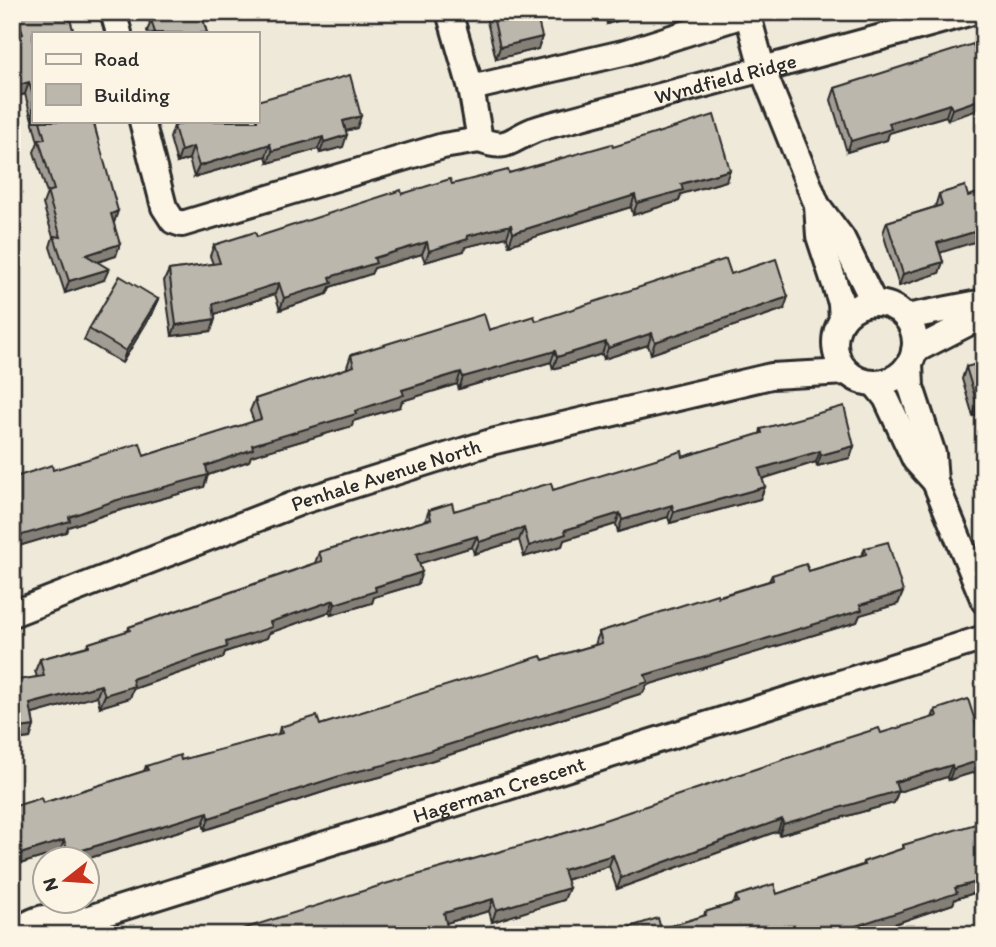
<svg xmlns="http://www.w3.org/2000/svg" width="996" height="947" font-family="Itim,sans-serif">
	<rect width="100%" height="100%" fill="#efe9da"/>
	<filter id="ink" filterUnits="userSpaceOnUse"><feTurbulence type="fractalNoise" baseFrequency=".0143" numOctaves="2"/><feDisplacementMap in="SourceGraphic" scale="14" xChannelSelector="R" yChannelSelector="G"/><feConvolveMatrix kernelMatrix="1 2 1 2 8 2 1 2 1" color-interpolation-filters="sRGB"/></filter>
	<g filter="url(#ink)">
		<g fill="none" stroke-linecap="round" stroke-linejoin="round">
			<defs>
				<g id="minor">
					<polyline points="113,12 119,33"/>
					<polyline points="747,12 763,71 817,205 842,238 874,303"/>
					<polyline points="471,88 627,52 753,12"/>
					<polyline points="142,121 164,207 173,221 182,224 443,146 480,140 471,88 449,12"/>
					<path id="s1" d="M480 140C508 151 509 140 534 130 545 126 558 123 570 120 704 84 839 50 972 12"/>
					<polyline points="817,205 819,236 841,303 842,321"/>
					<circle cx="875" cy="343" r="40"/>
					<polyline points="906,317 984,302"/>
					<polyline points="914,351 984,315"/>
					<polyline points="910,363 911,387 933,454 935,482 984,601"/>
					<polyline points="874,383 886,398 915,460 935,482"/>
					<path id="s2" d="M12 614 303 501 491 442 771 376 847 372"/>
					<path id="s3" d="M17 935C32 912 62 916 86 919L984 638"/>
				</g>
			</defs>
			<use href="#minor" stroke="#2b2b2b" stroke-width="30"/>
			<use href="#minor" stroke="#fcf5e5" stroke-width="24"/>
		</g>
		<g fill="#a29d94" stroke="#2b2b2b" stroke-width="2">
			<polygon points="12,12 73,12 70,20 33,33 33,121 94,121 114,223 116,256 97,262 104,280 65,293 50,247 53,237 43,204 47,193 34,152 38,142 25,94 15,97 12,87 12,37 16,36 12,24"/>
			<polygon points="146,12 201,12 207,33 148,33 147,31 150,24"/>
			<polygon points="469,12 536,12 538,49 496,59 485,13 470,17"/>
			<polygon points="604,12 647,12 607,24"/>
			<polygon points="976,53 948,120 946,116 889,133 887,140 847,152 831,100 835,88"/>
			<polygon points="172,121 257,121 357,128 345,131 343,147 320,153 318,149 268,163 266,156 194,177 189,159 177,163 170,138 174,126"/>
			<polygon points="613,147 726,181 681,194 679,201 633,215 631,207 509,245 507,237 465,247 464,251 425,262 422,254 374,268 371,274 330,287 327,294 280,310 275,294 215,314 215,319 211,331 172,336 164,281 169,270 213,264 210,256 214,245 257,237 402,194 509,173"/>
			<polygon points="965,186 940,252 943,262 939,273 899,286 883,233 887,222 935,207 939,194"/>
			<polygon points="731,274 784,309 651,354 648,345 604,359 602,354 553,369 551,362 459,389 457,384 402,401 400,407 353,421 352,426 251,456 249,461 208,475 204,487 110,513 68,527 66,532 12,548 12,478 144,456 254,422 250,411 255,399 347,369 347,367 351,355 536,321"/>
			<polygon points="158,299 154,310 122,363 84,340 89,329"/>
			<polygon points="966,367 984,413 973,416 962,379"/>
			<polygon points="761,429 854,446 850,458 817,466 816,462 762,479 765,487 760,499 670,523 668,517 618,532 616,524 564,540 562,546 524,557 519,540 474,554 472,547 419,563 418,584 374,597 372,603 331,615 329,612 269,633 267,638 225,652 223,658 133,689 130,698 100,707 97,696 32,714 34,726 30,738 12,740 12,681 37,677 35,671 40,659 87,646 89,643 128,631 129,627 315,563 319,552 425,521 429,510 454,511 553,490 683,457 760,434"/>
			<polygon points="865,548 903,592 898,604 860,615 857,622 647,685 643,693 380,777 342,786 205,830 203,824 86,859 63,859 60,852 13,866 12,807 43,803 144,771 146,766 181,760 278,735 280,727 320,725 595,645 599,632 769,581 772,575 809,571 862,555"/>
			<polygon points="935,710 982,770 949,780 947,777 898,792 894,803 779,835 778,831 617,889 609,866 566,880 564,900 492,922 489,911 446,923 444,935 226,935 569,832 932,718"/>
			<polygon points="984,837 984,890 955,899 953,904 862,935 627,935 630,927 661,929 704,916 705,912 734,903 736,896 777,894 862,865 863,862 902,849 903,845"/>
		</g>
		<g fill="#848078" stroke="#2b2b2b" stroke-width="2">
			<polygon points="471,12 485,12 470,17"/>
			<polygon points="613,12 647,12 607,24 611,13"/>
			<polygon points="542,37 538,49 496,59 500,47"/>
			<polygon points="29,82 25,94 15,97 19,85"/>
			<polygon points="984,98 984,108 948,120 952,109"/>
			<polygon points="950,104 946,116 889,133 887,140 847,152 851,141 889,123"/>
			<polygon points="361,116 357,128 338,133 343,121"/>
			<polygon points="347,135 343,147 320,153 324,142"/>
			<polygon points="323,137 318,149 268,163 272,151"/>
			<polygon points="270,144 266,156 194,177 199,166"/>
			<polygon points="193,147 189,159 177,163 181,151"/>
			<polygon points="730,170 726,181 681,194 679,201 633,215 637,203 681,184"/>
			<polygon points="635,195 631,207 509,245 513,233"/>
			<polygon points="118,211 114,223 106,225 111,214"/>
			<polygon points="511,225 507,237 465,247 464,251 425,262 429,251 467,236"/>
			<polygon points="984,229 984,239 933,255 937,243"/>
			<polygon points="427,242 422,254 374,268 371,274 330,287 327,294 280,310 284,298 330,277 374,258"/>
			<polygon points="120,244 116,256 82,267 86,255"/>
			<polygon points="943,262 939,273 899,286 903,274"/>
			<polygon points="109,269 104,280 65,293 69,281"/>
			<polygon points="279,283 275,294 209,316 213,304"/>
			<polygon points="788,297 784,309 651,354 655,342"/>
			<polygon points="158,299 154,310 122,363 126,351"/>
			<polygon points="215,319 211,331 172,336 176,325"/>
			<polygon points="652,333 648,345 604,359 608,348"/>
			<polygon points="606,342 602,354 553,369 557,357"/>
			<polygon points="555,351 551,362 459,389 463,377"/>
			<polygon points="461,372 457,384 402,401 400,407 353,421 352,426 251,456 249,461 208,475 204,487 110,513 68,527 66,532 12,548 12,538 206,466 252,445 355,411 402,390"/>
			<polygon points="984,402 984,413 973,416 977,404"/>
			<polygon points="854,446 850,458 817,466 821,455"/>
			<polygon points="820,451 816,462 755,481 759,469"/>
			<polygon points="765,487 760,499 670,523 674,512"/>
			<polygon points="672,505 668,517 618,532 622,520"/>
			<polygon points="620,513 616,524 564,540 562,546 524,557 529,546 565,530"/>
			<polygon points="524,528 519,540 474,554 479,542"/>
			<polygon points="477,536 472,547 412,566 416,554"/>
			<polygon points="422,572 418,584 374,597 372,603 331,615 335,604 375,587"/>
			<polygon points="903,592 898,604 860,615 857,622 647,685 643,693 380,777 342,786 205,830 209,818 645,675 860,605"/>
			<polygon points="334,600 329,612 269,633 267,638 225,652 223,658 133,689 130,698 100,707 105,695 132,679 226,642 270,622"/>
			<polygon points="101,685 97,696 26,716 30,704"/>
			<polygon points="34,726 30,738 12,740 12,729"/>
			<polygon points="984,759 984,766 982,770 949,780 953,769"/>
			<polygon points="952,765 947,777 898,792 894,803 779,835 783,824 895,782"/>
			<polygon points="208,812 203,824 86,859 67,859 69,854"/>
			<polygon points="782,819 778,831 617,889 621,878"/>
			<polygon points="64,840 60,852 13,866 17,855"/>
			<polygon points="613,855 609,866 559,882 563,870"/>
			<polygon points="984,880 984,890 955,899 953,904 862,935 826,935 955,888"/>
			<polygon points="569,888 564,900 492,922 496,910"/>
			<polygon points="493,899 489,911 439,925 444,913"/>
			<polygon points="447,927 444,935 421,935"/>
		</g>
		<g fill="#bcb7ac" stroke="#2b2b2b" stroke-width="2">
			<polygon points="16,12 68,12 74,33 33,33 33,96 29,82 19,85 12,61 12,37 23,34"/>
			<polygon points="154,12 201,12 207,33 155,33 151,19 156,18"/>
			<polygon points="492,12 536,12 542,37 500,47"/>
			<polygon points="973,44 976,53 984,50 984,98 952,109 950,104 889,123 891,129 851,141 835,88"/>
			<polygon points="350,75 361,116 343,121 347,135 324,142 323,137 272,151 270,144 199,166 193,147 181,151 174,126 181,124 180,121 257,121 257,101"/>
			<polygon points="714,115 730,170 681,184 683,190 637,203 635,195 513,233 511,225 467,236 468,239 429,251 427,242 374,258 376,263 330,277 332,283 284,298 279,283 213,304 215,319 176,325 169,270 220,263 214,245 255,232 257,237 401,190 402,194 450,179 452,184 508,170 509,173 612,144 613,147"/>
			<polygon points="40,121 93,121 118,211 111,214 120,244 86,255 109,269 69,281 54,236 61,237 47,192 54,190 39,140 45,139"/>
			<polygon points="965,186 968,196 984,191 984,229 937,243 943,262 903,274 887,222 942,205 939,194"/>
			<polygon points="726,259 731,274 776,259 788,297 655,342 652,333 608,348 606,342 557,357 555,351 463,377 461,372 402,390 404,395 355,411 356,414 252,445 253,449 206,466 208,475 114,501 69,517 70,521 12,538 12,492 15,491 12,483 12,478 52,465 53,470 140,443 144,456 261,419 255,399 354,366 351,355 484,314 489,330 534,316 536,321"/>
			<polygon points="120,276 158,299 126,351 89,329"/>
			<polygon points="984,362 984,402 977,404 966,367"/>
			<polygon points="844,406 854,446 821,455 820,451 759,469 765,487 674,512 672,505 622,520 620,513 565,530 566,534 529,546 524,528 479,542 477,536 416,554 422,572 375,587 376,591 335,604 334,600 270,622 272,627 226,642 227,647 132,679 134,686 105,695 101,685 30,704 34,726 12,729 12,681 44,676 40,659 89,646 89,643 130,630 129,627 322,561 319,552 431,519 429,510 452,503 454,511 551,483 553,490 682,451 683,457 762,433 761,429"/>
			<polygon points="888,542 903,592 860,605 862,610 645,675 648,682 384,765 346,774 209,818 208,812 69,854 64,840 17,855 12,838 12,807 41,798 43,803 148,770 146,766 180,755 181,760 282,733 280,727 317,716 320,725 541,656 543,660 602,643 599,632 717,594 718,597 773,580 772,575 806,564 809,571 866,554 865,548"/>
			<polygon points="968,699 984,749 984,759 953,769 952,765 895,782 898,791 783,824 782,819 621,878 613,855 563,870 569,888 496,910 493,899 444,913 447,927 421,935 227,935 227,934 385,884 569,832 844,739 879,728 881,733 937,716 935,710"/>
			<polygon points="979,823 984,837 984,880 955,888 957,893 859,925 826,935 632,935 630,927 658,918 661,929 706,915 705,912 738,902 736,896 774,884 777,894 864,865 863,862 904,848 903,845"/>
		</g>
	</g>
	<g text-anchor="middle" stroke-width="7" stroke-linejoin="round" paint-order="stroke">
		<g font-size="21" fill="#2b2b2b" stroke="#fcf5e5">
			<text dy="7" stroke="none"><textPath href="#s1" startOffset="256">Wyndfield Ridge</textPath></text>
			<text dy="7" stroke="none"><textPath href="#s2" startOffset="399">Penhale Avenue North</textPath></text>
			<text dy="7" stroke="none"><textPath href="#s3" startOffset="508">Hagerman Crescent</textPath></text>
		</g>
	</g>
	<rect width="996" height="947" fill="none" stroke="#fcf5e5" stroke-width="42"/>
	<rect x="21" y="21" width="954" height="905" fill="none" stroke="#2b2b2b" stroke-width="2.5" filter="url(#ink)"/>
	<rect x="32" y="32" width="228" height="91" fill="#fcf5e5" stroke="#a8a49b" stroke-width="2"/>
	<rect x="46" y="54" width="35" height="10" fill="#fcf5e5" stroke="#a8a49b" stroke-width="2"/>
	<text x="94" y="66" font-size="21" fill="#2b2b2b">Road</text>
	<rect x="46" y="84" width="35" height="21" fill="#bcb7ac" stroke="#a8a49b" stroke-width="2"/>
	<text x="94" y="102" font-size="21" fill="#2b2b2b">Building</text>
	<g transform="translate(66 880) rotate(253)"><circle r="33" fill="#fcf5e5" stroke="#a8a49b" stroke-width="2"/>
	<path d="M0-5L12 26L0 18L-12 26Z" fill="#c8321e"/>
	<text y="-10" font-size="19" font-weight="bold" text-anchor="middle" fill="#2b2b2b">N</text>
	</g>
</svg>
